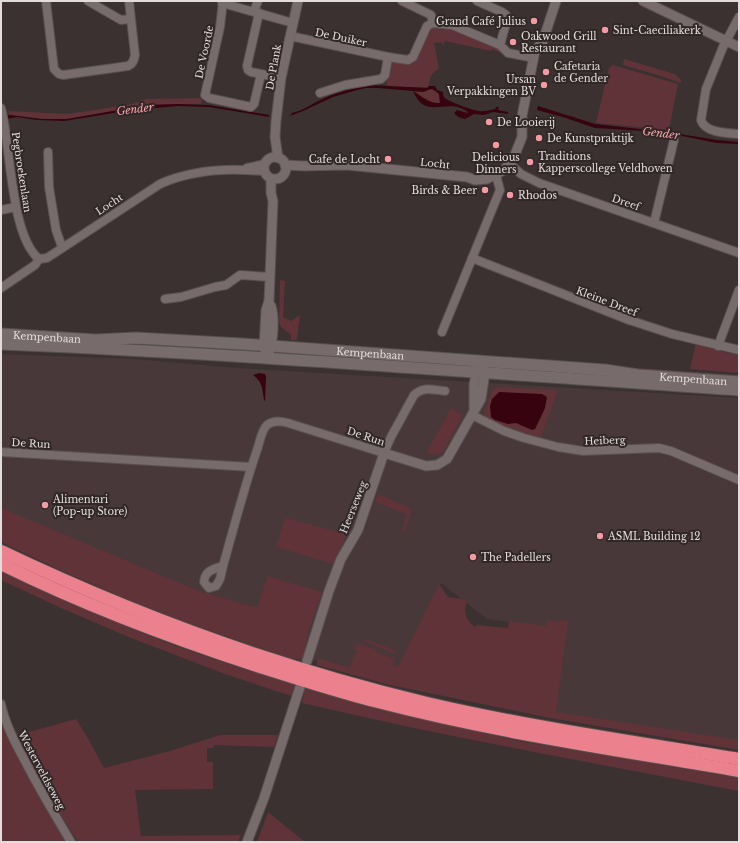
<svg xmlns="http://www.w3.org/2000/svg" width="740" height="843" font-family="'Libre Baskerville',serif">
	<rect width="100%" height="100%" fill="#3b3131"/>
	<polygon fill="#493839" points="1,354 134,359 237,368 739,398 739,745 553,714 565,630 487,619 441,583 395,683 321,663 1,519"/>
	<g fill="#5f3338" fill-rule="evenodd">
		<path d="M431 26 452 27 498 48 499 52 492 49 491 51 445 41 443 46 442 42 434 43 439 69C430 73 430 79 428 87H387L386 77 389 63 392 61 407 63Z"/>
		<polygon points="624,59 675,74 681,80 681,83 664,77 623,65"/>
		<polygon points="613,65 678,84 669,130 596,123 609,68"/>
		<path d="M431 89 434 90 439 94 440 103C429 105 422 96 413 91L422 92Z"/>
		<polygon points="202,98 201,104 147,105 81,117 54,120 10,115 8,111 67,114 89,111 132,104 146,99"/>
		<polygon points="280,280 285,281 283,317 291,321 300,315 297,340 291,340 291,335 281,327 279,322"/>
		<polygon points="696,343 728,353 739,354 739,373 690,369"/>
		<polygon points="461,356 739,375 739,378"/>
		<path d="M499 387 558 390 540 439 505 429 486 418 484 413 492 390ZM545 408 535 429 532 430 516 423Z"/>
		<polygon points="451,408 463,415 443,452 438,454 426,454"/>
		<polygon points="378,494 412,509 405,532 402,531 407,514 375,502"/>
		<polygon points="1,508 196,590 245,605 258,607 267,576 322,592 309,630 303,660 289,658 191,624 134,602 62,571 5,544 1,542"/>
		<polygon points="285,518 347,534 333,564 276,547"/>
		<path d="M1 570C53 594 106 619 160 640 205 657 250 671 296 685L292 696 279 692 225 674 131 638 61 608 1 580Z"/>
		<path d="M439 584 448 597 462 599 467 601C463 613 466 620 475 627L477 625 508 628 509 621 546 626 547 620 559 622 560 620 568 621 556 712 739 740V750L550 718 390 685 317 665 318 658 350 668 354 655H356L357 652 355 650 357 643 377 650 376 652 394 659 392 664 398 667Z"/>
		<polygon points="365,639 397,651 395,654 364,641"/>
		<path d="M305 688 370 707 519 741 739 778V791C593 763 446 737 302 703Z"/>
		<polygon points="1,712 17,753 29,778 69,842 1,842"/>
		<polygon points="76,719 89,740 104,768 170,751 220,735 278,735 274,747 214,745 213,748 207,748 207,762 213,762 213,789 135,790 141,836 241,835 238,842 78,842 53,803 22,751 18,735"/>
		<polygon points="268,812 305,842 257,842"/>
	</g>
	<g fill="#37030f" fill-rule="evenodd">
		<path d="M370 85 427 88 429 86H435L437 90 443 92C443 94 443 97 445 98 447 101 475 111 479 111 484 112 490 110 495 109L496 107H499L498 110 508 112V114L493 112 484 115 474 114 465 119 458 117 454 113 457 110 467 113 468 112C447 96 426 122 413 91L378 88H366L357 90 333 97 303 111 290 116 292 113C301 111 309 106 318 101 334 93 352 88 370 85ZM431 89 434 90 439 94 440 103C429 104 422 96 413 91L423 92Z"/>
		<polygon points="178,104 208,105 269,115 269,117 209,107 178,106 132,110 64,121 37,120 17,117 1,120 1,117 10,115 41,119 67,119 147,105"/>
		<polygon points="538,106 595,124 667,132 717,140 739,142 739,144 717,143 677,135 644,131 595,128 566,118 537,110"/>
		<path d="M259 373 265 374 266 377 265 401 264 400C262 388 263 383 253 375Z"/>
		<polygon points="499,392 542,394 547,397 545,408 535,429 532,430 516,423 508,424 495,420 491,417 490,406 492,399"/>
	</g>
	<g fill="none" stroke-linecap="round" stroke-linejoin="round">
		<defs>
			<g id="minor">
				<path d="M46 1 54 69 59 74 63 75 128 66C133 64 134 60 135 55L129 1"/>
				<polyline points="88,1 121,20 130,19"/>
				<polyline points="223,1 220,27 205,95 209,98 251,107 254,104 261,74"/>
				<polyline points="402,1 431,15 433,23"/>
				<polyline points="477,1 502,12 506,15 507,20 500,45"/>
				<polyline points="222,3 293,23"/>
				<polyline points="254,11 258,1"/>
				<polyline points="259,13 247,66 248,70 251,72 281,78"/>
				<path d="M739 17 723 47 706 89 701 120C705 133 727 133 739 134"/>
				<polyline points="290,36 388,57"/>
				<polyline points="320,93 345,85 381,79 385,75 388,57 408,60 413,57 427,26 433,23 452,25 500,45 508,53 534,58"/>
				<path d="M1 108C11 144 10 236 39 259"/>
				<polyline points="48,152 49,187 56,230 62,247"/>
				<polyline points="510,164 521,174 539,183 739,253"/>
				<polyline points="247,168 265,164"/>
				<polyline points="1,210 16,207"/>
				<polyline points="654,223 674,140"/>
				<polyline points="472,258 629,320 672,334 739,350"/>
				<path d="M1 288 35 265 39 259 47 258 160 184C185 173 215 169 243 170 250 170 257 171 265 171"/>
				<polyline points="165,299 181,297 215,287 226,285 240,275 270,277"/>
				<polyline points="442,332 500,190 496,175"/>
				<polyline points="718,346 739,290"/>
				<polyline points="472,415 504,431 524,438 558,447 583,451 659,448 671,451 739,480"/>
				<polyline points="1,452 251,467"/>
				<path d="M223 566C214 569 205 570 204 582L209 588 216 586 220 579 223 566C234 527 244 488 257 450 260 442 261 431 267 425 273 420 281 421 288 423L384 453 391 437 414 395C423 386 433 390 445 391"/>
				<path d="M1 704C5 724 15 743 25 761 39 789 55 815 71 842"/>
			</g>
			<g id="tertiary">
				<polyline points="643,1 739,47"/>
				<polyline points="541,47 556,1"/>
				<circle cx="275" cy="168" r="11"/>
				<polyline points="278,158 275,137 276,121 281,78 298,1"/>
				<polyline points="285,165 304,166 347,165 467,177 475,180 487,179 504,170 514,157 522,137 522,116 535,51 542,42"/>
				<path d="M269 353C273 341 275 318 271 306"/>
				<polyline points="267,358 264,346 266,310 269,301 273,201 271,193 271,179"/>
				<polyline points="474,409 474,384 478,366"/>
				<polyline points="307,661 329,591 341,559 358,530 384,453 426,466 437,465 447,459 481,399 485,373 483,366"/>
				<polyline points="247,842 264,798 300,687"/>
			</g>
			<g id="secondary">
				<path id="s1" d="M1 334 96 340 136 338 242 344 605 370 638 375 739 382"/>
				<path d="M1 344C247 354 493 374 739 390"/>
			</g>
			<g id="motorway">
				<path d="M1 551C137 616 280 668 427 703 530 727 635 742 739 759"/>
				<path d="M1 564C84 605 171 638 260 667 299 679 338 692 378 702 497 733 618 750 739 771"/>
			</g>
		</defs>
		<use href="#minor" stroke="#585050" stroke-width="10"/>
		<use href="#tertiary" stroke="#585050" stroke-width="11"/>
		<use href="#secondary" stroke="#585050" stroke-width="13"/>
		<use href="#motorway" stroke="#585050" stroke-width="14"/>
		<use href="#minor" stroke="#776b6c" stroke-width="8"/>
		<use href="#tertiary" stroke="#776b6c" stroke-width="9"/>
		<use href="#secondary" stroke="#776b6c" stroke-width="11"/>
		<use href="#motorway" stroke="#ec818e" stroke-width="12"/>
	</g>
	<g fill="#f49aa3" stroke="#312727" stroke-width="1.5">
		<circle cx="534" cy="21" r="4"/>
		<circle cx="605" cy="30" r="4"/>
		<circle cx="513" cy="42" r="4"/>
		<circle cx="546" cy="72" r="4"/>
		<circle cx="544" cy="85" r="4"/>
		<circle cx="489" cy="122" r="4"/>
		<circle cx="539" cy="138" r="4"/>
		<circle cx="496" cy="145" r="4"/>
		<circle cx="388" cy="159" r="4"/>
		<circle cx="530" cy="162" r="4"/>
		<circle cx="485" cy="190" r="4"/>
		<circle cx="510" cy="195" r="4"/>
		<circle cx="45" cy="505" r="4"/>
		<circle cx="600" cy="536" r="4"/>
		<circle cx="473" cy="557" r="4"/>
	</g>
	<g text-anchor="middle" stroke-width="4" stroke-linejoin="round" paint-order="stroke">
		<g font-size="10" fill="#e3dcdc" stroke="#312727" text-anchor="start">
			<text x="526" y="25" text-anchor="end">Grand Café Julius</text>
			<text x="613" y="34">Sint-Caeciliakerk</text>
			<text x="521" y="40">Oakwood Grill<tspan x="521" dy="12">Restaurant</tspan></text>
			<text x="554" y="70">Cafetaria<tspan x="554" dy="12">de Gender</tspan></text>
			<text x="536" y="83" text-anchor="end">Ursan<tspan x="536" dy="12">Verpakkingen BV</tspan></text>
			<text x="497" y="126">De Looierij</text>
			<text x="547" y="142">De Kunstpraktijk</text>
			<text x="538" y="160">Traditions<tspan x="538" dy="12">Kapperscollege Veldhoven</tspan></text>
			<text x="496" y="161" text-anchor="middle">Delicious<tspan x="496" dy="12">Dinners</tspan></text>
			<text x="380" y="163" text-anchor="end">Cafe de Locht</text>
			<text x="477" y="194" text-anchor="end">Birds &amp; Beer</text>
			<text x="518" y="199">Rhodos</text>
			<text x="53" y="503">Alimentari<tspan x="53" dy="12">(Pop-up Store)</tspan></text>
			<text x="608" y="540">ASML Building 12</text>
			<text x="481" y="561">The Padellers</text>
		</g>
		<g font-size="10" fill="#e3dcdc" stroke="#312727">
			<text transform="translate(341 37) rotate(12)" y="4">De Duiker</text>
			<text transform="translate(204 52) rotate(-78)" y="4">De Voorde</text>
			<text transform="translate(273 67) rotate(-80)" y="4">De Plank</text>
			<text transform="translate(435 163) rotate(6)" y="4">Locht</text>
			<text transform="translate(22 172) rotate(81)" y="4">Pegbroekenlaan</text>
			<text transform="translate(626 202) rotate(19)" y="4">Dreef</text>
			<text transform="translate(109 204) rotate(-33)" y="4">Locht</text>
			<text transform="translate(607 301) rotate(21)" y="4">Kleine Dreef</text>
			<text dy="4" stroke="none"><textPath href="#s1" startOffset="46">Kempenbaan</textPath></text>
			<text dy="4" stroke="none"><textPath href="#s1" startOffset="370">Kempenbaan</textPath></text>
			<text dy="4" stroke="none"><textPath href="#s1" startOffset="694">Kempenbaan</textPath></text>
			<text transform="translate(366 436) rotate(18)" y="4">De Run</text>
			<text transform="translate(605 440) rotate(-2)" y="4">Heiberg</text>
			<text transform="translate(31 443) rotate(3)" y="4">De Run</text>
			<text transform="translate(353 507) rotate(-68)" y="4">Heerseweg</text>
			<text transform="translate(42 770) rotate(62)" y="4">Westerveldseweg</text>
		</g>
		<g font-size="11" font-style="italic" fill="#ffa2ab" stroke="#312727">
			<text transform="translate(135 109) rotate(-7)" y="4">Gender</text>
			<text transform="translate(661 133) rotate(7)" y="4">Gender</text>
		</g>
	</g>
	<rect width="740" height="843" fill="none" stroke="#e3dcdc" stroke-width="4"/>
</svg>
